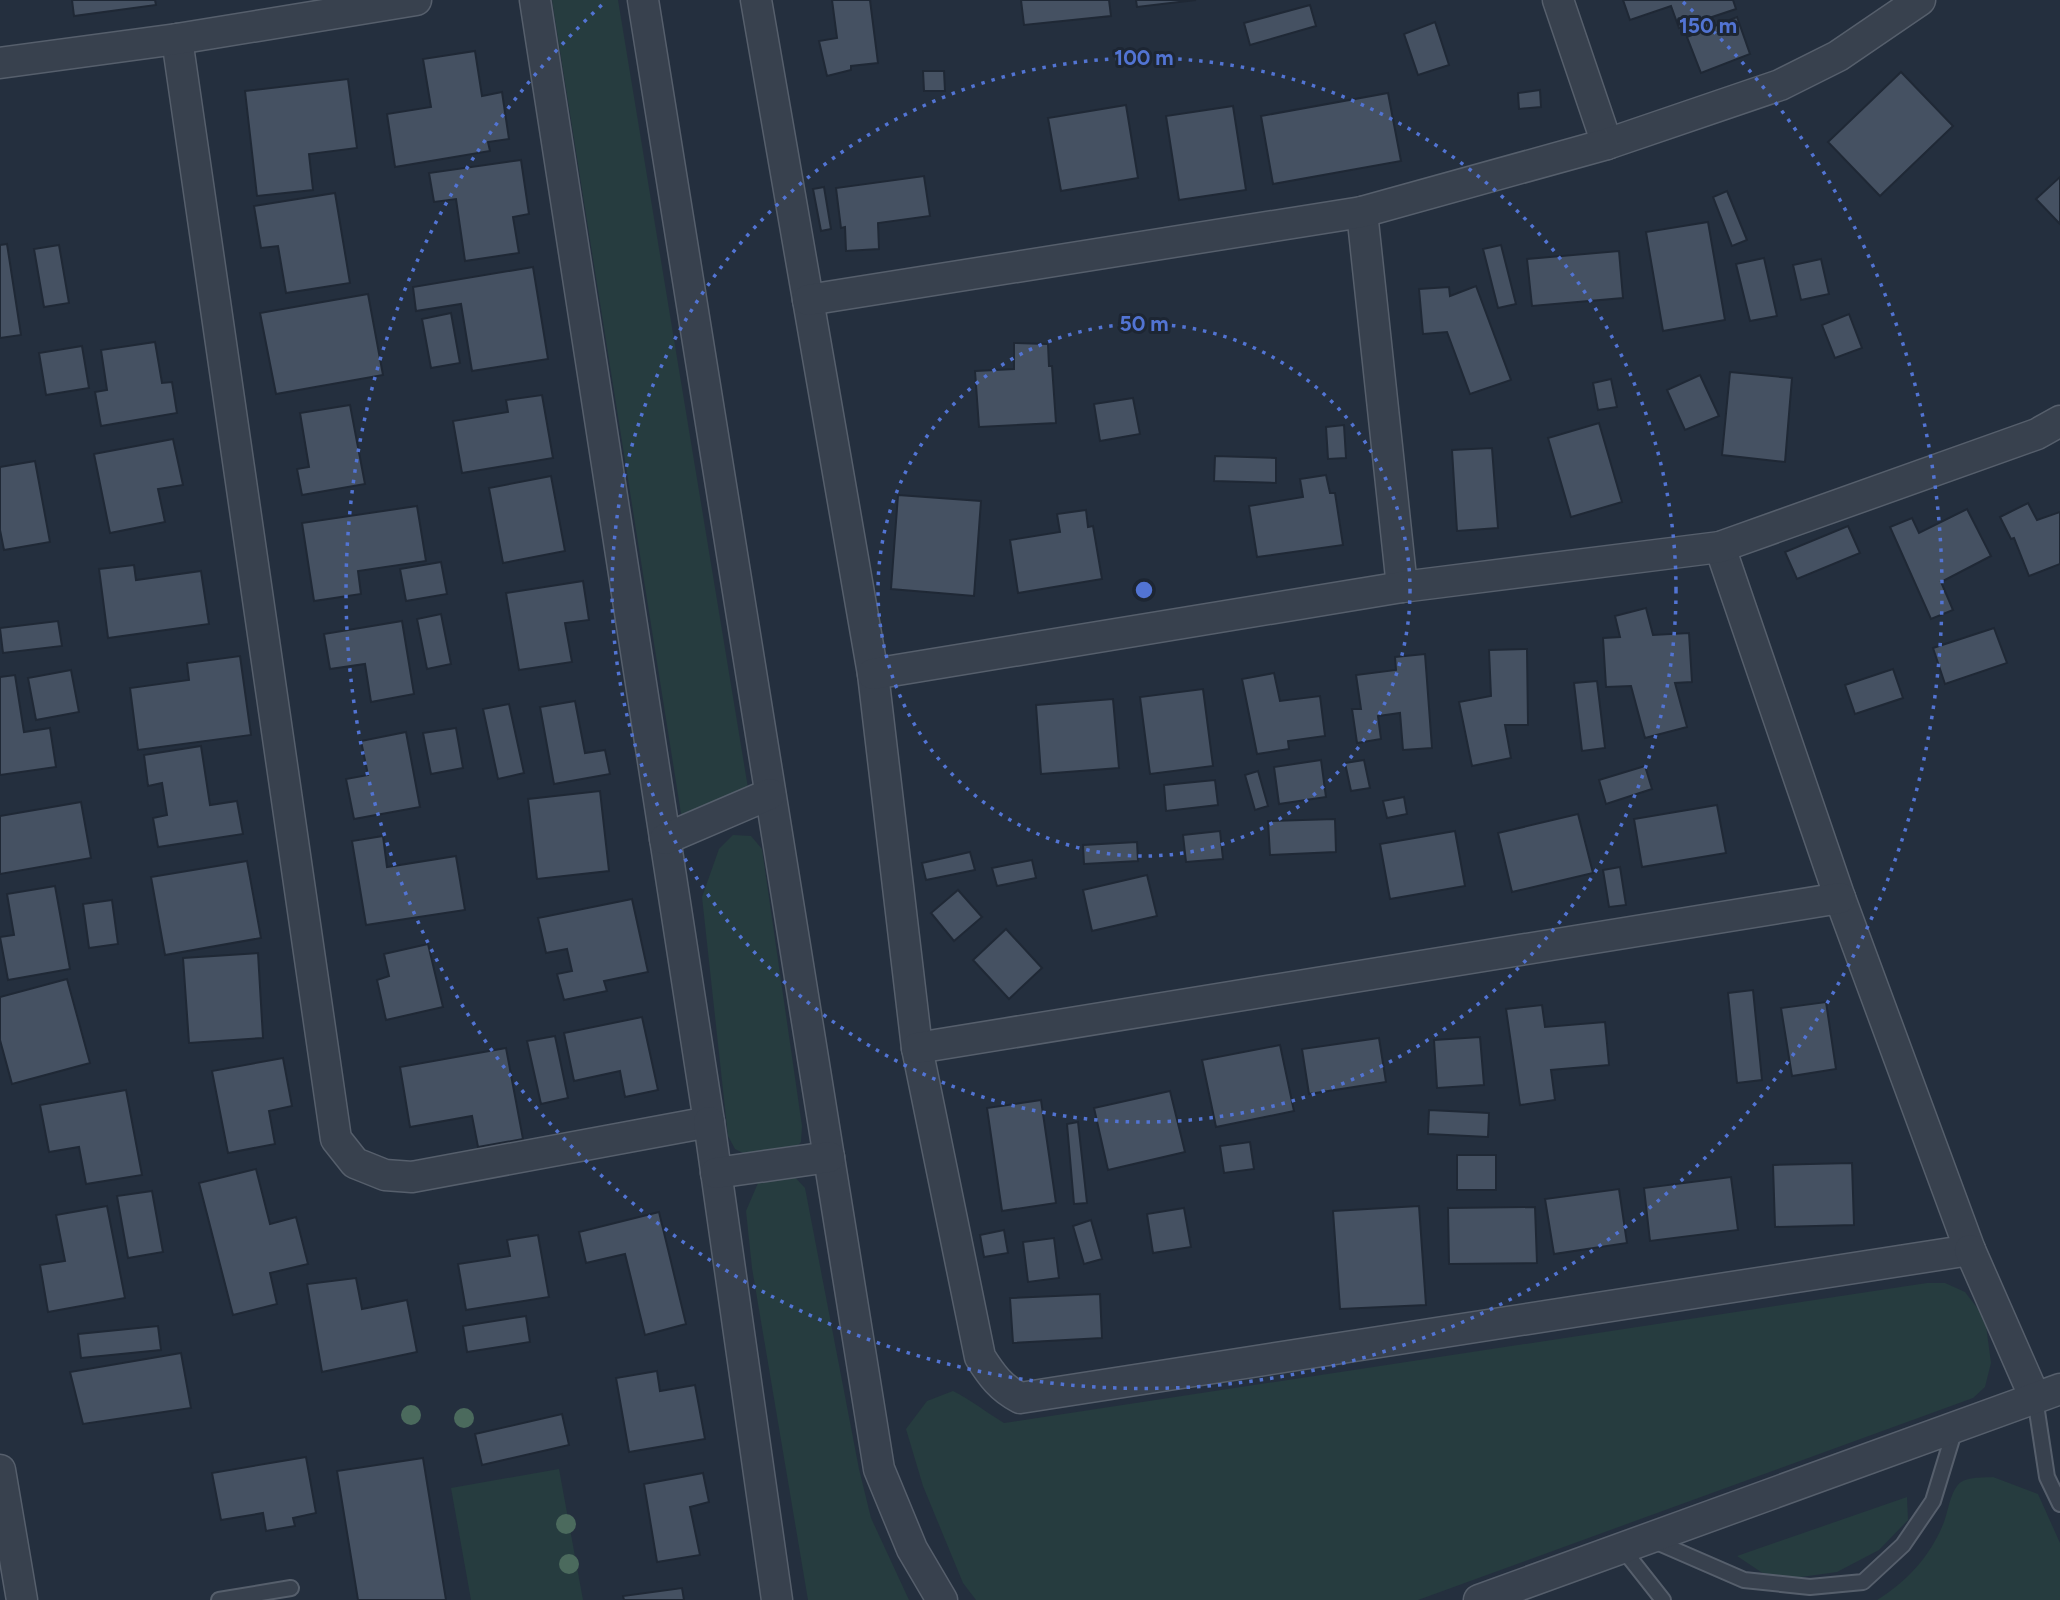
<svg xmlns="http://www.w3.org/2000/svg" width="2060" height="1600" font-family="Figtree,sans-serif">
	<rect width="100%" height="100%" fill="#242f3e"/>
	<g fill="#263c3f">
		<polygon points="552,0 618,0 748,788 682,820"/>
		<polygon points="733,835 751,836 762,849 802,1126 801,1142 786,1158 749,1156 735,1149 728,1136 702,897 719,849"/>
		<polygon points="791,1173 805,1188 859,1469 871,1518 909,1600 808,1600 752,1268 746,1211 758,1183 776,1174"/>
		<path d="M1927 1283H1945L1965 1292 1985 1318 1991 1363 1985 1387 1973 1398 1418 1600H976L963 1583 923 1486 906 1429 927 1401 953 1391C971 1400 986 1412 1004 1423Z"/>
		<polygon points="559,1469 583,1600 471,1600 451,1488"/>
		<path d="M1993 1477 2038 1494 2060 1543V1600H1877C1908 1581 1931 1555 1944 1522 1948 1511 1950 1495 1957 1486 1964 1476 1982 1478 1993 1477Z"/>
		<polygon points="1907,1497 1908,1520 1879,1550 1837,1572 1794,1578 1764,1574 1737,1556"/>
	</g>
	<g fill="#455162" stroke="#1f2835" stroke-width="2">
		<polygon points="72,0 155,0 156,5 74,16"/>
		<polygon points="832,0 870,0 878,63 851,66 851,70 827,76 819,41 837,38"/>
		<polygon points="1021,0 1109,0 1111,16 1024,25"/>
		<polygon points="1136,0 1196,0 1137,7"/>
		<polygon points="1623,0 1733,0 1736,9 1679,28 1671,6 1630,20"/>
		<polygon points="1310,5 1316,26 1250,45 1244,23"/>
		<polygon points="1737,17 1750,54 1701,73 1687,37"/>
		<polygon points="1435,22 1449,65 1418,75 1404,34"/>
		<polygon points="475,51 482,96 502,92 509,139 488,142 490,151 395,167 387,114 431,107 423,59"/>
		<polygon points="923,71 944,71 945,91 924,91"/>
		<polygon points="1901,72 1953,126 1880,196 1828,142"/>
		<polygon points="348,79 357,148 309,154 313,190 257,196 245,91"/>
		<polygon points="1540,90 1541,107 1519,109 1518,93"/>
		<polygon points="1388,93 1401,161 1273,184 1261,116"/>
		<polygon points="1126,105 1138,178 1061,191 1048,118"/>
		<polygon points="1233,106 1246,190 1179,200 1166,116"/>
		<polygon points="521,160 529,214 513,217 519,253 465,261 456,199 434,202 429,173"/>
		<polygon points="924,176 930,216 878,223 879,249 846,251 845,227 841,228 836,188"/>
		<polygon points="2060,177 2060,224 2036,199"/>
		<polygon points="824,187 831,229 821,231 813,189"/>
		<polygon points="1727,191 1747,240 1732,246 1713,197"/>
		<polygon points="335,193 350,283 286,293 278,246 261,248 254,206"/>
		<polygon points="1708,222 1725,320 1663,331 1646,232"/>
		<polygon points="7,244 21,335 0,338 0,245"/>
		<polygon points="59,245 69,303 44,307 34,249"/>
		<polygon points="1501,245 1516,304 1498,308 1483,249"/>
		<polygon points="1619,251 1623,298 1532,306 1527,259"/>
		<polygon points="1764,258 1777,316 1750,321 1736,264"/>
		<polygon points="1821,259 1829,294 1801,300 1793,265"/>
		<polygon points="533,267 548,359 472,371 461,304 416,311 413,287"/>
		<polygon points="1476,286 1511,380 1470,394 1447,332 1423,334 1419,289 1449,287 1450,296"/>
		<polygon points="368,294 383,375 276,394 260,313"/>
		<polygon points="451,313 460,363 431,368 422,319"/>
		<polygon points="1849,314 1862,348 1835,358 1822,325"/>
		<polygon points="155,342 162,383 172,382 177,413 101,426 95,392 107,390 101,350"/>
		<polygon points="1014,343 1048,344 1049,366 1052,366 1056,423 979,427 975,371 1014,369"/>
		<polygon points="82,346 89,388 46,395 39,353"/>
		<polygon points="1730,372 1792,378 1785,462 1722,455"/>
		<polygon points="1700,375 1719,416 1685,430 1667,390"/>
		<polygon points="1611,379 1617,407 1598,410 1593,383"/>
		<polygon points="542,395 553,458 462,473 453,421 508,412 506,400"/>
		<polygon points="1133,398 1140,434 1100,441 1094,404"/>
		<polygon points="350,405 365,484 302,495 297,469 309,467 300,413"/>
		<polygon points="1599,423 1622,502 1571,517 1548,438"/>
		<polygon points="1344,425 1346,458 1328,459 1326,427"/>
		<polygon points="173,439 183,485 158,489 165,522 110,533 94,454"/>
		<polygon points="1492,448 1498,528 1457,531 1452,450"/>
		<polygon points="1215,456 1276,458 1276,483 1214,481"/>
		<polygon points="35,461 50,542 4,550 0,530 0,467"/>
		<polygon points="1326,475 1330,493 1335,493 1343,545 1257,557 1249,506 1303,497 1300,479"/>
		<polygon points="551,476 565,551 503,563 489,488"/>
		<polygon points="898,495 981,501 974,596 891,589"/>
		<polygon points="2028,503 2037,520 2060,512 2060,564 2029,576 2014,538 2011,539 2000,517"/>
		<polygon points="417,506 426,561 358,571 361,594 314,601 302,523"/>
		<polygon points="1967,509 1991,556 1941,582 1953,610 1931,619 1890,527 1912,518 1919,533"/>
		<polygon points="1086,510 1088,527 1093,526 1102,579 1018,593 1010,540 1060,532 1057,514"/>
		<polygon points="1848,526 1860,553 1797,579 1785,552"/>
		<polygon points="441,562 447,594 406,601 400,569"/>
		<polygon points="134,565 136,580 201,571 209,624 108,638 99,569"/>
		<polygon points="583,581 589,620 565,623 572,662 519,670 506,593"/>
		<polygon points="1646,608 1653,635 1689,633 1692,682 1675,683 1687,727 1645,738 1631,686 1606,687 1603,638 1620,637 1615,616"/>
		<polygon points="441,614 451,664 427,669 417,619"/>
		<polygon points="58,621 62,646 3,653 0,628"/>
		<polygon points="402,621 414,694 371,702 365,664 330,669 324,634"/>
		<polygon points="1994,628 2007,663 1945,684 1933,648"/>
		<polygon points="1527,649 1528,725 1505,725 1511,758 1472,766 1459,702 1491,696 1489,650"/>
		<polygon points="1425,654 1432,748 1403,750 1400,713 1378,716 1381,739 1357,743 1352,709 1361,709 1356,675 1396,670 1395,657"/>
		<polygon points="240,656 251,735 138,750 130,688 189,680 187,663"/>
		<polygon points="1893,669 1903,698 1855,714 1845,685"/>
		<polygon points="71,670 79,712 36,720 28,678"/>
		<polygon points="1274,673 1280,701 1320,696 1325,736 1288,741 1289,749 1257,754 1242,679"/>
		<polygon points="15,675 24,732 50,728 56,767 0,775 0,677"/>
		<polygon points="1597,681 1605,748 1582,751 1574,683"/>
		<polygon points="1203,689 1213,766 1150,774 1140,697"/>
		<polygon points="1113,699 1119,768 1041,774 1036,705"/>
		<polygon points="575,701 585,753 605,750 610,774 554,784 540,707"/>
		<polygon points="509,704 524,773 498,779 483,709"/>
		<polygon points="456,728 463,768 431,774 423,733"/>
		<polygon points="406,732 420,807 354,819 346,779 368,775 361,741"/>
		<polygon points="201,746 210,805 237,801 243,834 158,847 153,818 167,815 162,783 148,786 144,755"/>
		<polygon points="1321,760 1326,797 1279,804 1274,767"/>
		<polygon points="1364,760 1370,788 1351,791 1345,763"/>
		<polygon points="1645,766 1652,789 1606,804 1599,780"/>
		<polygon points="1258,771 1268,806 1255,810 1245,775"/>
		<polygon points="1215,780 1218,805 1166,811 1164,785"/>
		<polygon points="600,791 609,871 537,879 528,799"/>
		<polygon points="1404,797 1407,814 1387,818 1383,801"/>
		<polygon points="81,802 91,858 0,874 0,816"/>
		<polygon points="1717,805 1726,853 1642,867 1634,819"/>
		<polygon points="1578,814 1593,873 1512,892 1498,833"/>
		<polygon points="1335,819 1336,852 1270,855 1268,821"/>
		<polygon points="1220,831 1223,859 1186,862 1183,835"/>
		<polygon points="1455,831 1465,886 1390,899 1380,844"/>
		<polygon points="383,836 387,867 456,856 465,910 366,925 352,841"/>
		<polygon points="1137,842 1138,861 1084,864 1083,845"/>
		<polygon points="970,852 975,870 926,880 922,863"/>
		<polygon points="1032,860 1036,878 997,886 992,868"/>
		<polygon points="247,861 261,938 165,955 151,877"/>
		<polygon points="1620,867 1626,905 1609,907 1603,870"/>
		<polygon points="1147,875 1157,916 1092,931 1083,890"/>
		<polygon points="55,886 70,969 8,980 0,937 14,935 7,894"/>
		<polygon points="958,890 982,917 954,941 931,913"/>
		<polygon points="632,899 648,972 604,981 607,991 564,1000 557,974 572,971 567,949 546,953 538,918"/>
		<polygon points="112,900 118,944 89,948 83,904"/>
		<polygon points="1006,929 1042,968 1009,999 973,960"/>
		<polygon points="428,944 443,1007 386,1020 377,980 389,976 384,954"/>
		<polygon points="258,953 263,1038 189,1043 183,958"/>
		<polygon points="67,979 90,1063 12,1084 0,1040 0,997"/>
		<polygon points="1753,990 1762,1080 1737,1083 1728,993"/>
		<polygon points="1826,1002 1836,1069 1792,1076 1781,1008"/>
		<polygon points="1542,1005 1545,1027 1605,1022 1609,1065 1551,1070 1555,1100 1520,1105 1506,1009"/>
		<polygon points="642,1017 658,1090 625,1097 620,1071 574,1081 564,1033"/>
		<polygon points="555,1036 568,1098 541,1104 527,1041"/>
		<polygon points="1480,1037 1484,1085 1437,1088 1434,1040"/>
		<polygon points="1379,1038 1386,1082 1309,1094 1302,1049"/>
		<polygon points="1280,1045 1294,1111 1216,1127 1202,1060"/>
		<polygon points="506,1048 523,1139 478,1147 472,1116 410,1127 400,1067"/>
		<polygon points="283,1058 292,1106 269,1111 275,1144 228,1153 212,1071"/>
		<polygon points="126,1090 142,1175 86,1184 79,1147 49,1152 40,1105"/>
		<polygon points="1170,1091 1185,1152 1108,1170 1094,1108"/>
		<polygon points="1041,1100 1056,1203 1002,1211 987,1108"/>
		<polygon points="1429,1110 1489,1113 1488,1137 1428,1134"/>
		<polygon points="1078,1122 1087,1203 1074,1204 1067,1124"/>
		<polygon points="1250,1142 1254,1169 1224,1173 1220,1146"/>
		<rect x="1457" y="1155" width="39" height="35"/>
		<polygon points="1852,1163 1854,1225 1775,1227 1773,1165"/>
		<polygon points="256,1169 270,1224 296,1217 308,1264 270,1273 277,1304 233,1315 199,1183"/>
		<polygon points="1731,1177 1738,1230 1650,1241 1644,1188"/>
		<polygon points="1619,1189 1627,1243 1554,1254 1545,1199"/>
		<polygon points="152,1191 163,1252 128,1258 117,1196"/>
		<polygon points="107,1206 125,1298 48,1312 40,1265 65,1261 56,1215"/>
		<polygon points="1419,1206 1426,1305 1340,1309 1333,1211"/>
		<polygon points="1535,1207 1537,1263 1449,1264 1448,1208"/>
		<polygon points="1184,1208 1191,1247 1153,1253 1147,1214"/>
		<polygon points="659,1212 686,1324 645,1335 625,1254 586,1263 579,1232"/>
		<polygon points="1091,1220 1102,1259 1084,1264 1073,1226"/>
		<polygon points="1004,1230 1008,1253 984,1257 980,1235"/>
		<polygon points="538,1235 549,1297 466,1310 458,1264 510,1256 507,1240"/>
		<polygon points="1054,1238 1059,1278 1028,1282 1023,1242"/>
		<polygon points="356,1278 362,1309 407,1300 417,1352 322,1372 307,1284"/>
		<polygon points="1100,1294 1102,1338 1013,1343 1010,1298"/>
		<polygon points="526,1316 530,1342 467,1352 463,1326"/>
		<polygon points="158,1326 161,1350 81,1358 78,1334"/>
		<polygon points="181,1353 191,1408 83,1424 70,1372"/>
		<polygon points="657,1371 660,1391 695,1385 705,1439 629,1452 616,1378"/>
		<polygon points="562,1414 569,1445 482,1465 475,1434"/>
		<polygon points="306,1457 316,1513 293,1518 295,1526 266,1531 263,1513 221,1520 212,1473"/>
		<polygon points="423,1458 446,1600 358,1600 337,1471"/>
		<polygon points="703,1473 709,1502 690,1507 700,1555 657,1562 644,1484"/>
		<polygon points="682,1588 684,1600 624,1600 623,1596"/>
	</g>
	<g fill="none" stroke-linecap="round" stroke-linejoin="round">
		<defs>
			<g id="service">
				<polyline points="2035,1398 2047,1477 2060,1504"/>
				<polyline points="1652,1540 1744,1580 1810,1587 1863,1582 1903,1545 1933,1501 1955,1429"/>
				<polyline points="1622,1548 1663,1600"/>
				<polyline points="219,1600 291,1588"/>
			</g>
			<g id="minor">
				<polyline points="643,0 879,1469 912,1549 942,1600"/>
				<path d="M756 0 873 674 917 1048 980 1357C992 1376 1001 1388 1020 1398L1970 1250 1840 898 1720 547"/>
				<polyline points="1558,0 1607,144"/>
				<polyline points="177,39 336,1139 355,1163 385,1175 412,1177 709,1122 535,0"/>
				<polyline points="0,63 177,39 416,0"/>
				<polyline points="1362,212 1402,587"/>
				<polyline points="808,300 1362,212 1607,144 1780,85 1838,56 1920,0"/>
				<polyline points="873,674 1402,587 1720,547 2037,434 2060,421"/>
				<polyline points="665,839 770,794"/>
				<polyline points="917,1048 1840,898"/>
				<polyline points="709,1122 777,1600"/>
				<polyline points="716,1173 829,1157"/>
				<polyline points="1970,1250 2035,1398"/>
				<polyline points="0,1470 22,1600"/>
				<polyline points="1479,1600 2060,1389"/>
			</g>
		</defs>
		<use href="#service" stroke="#565f6c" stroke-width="18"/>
		<use href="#minor" stroke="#565f6c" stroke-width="33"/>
		<use href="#service" stroke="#38414e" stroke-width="14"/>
		<use href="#minor" stroke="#38414e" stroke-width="30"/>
	</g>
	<g fill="#4b6a5d">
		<circle cx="411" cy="1415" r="10"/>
		<circle cx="464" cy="1418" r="10"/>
		<circle cx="566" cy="1524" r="10"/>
		<circle cx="569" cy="1564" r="10"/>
	</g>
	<g fill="none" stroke="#5274d3" stroke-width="3.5" stroke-dasharray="3.5 7">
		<circle cx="1144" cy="590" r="266"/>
		<circle cx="1144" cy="590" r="532"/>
		<path d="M1683 2A798 798 0 1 1 605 2"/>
	</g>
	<circle cx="1144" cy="590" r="10" fill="#5274d3" stroke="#1d2633" stroke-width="3.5"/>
	<g font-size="21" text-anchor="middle" font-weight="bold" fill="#5274d3" stroke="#1d2633" stroke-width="6" stroke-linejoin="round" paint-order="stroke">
		<text x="1708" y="33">150 m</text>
		<text x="1144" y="65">100 m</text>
		<text x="1144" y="331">50 m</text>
	</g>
</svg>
